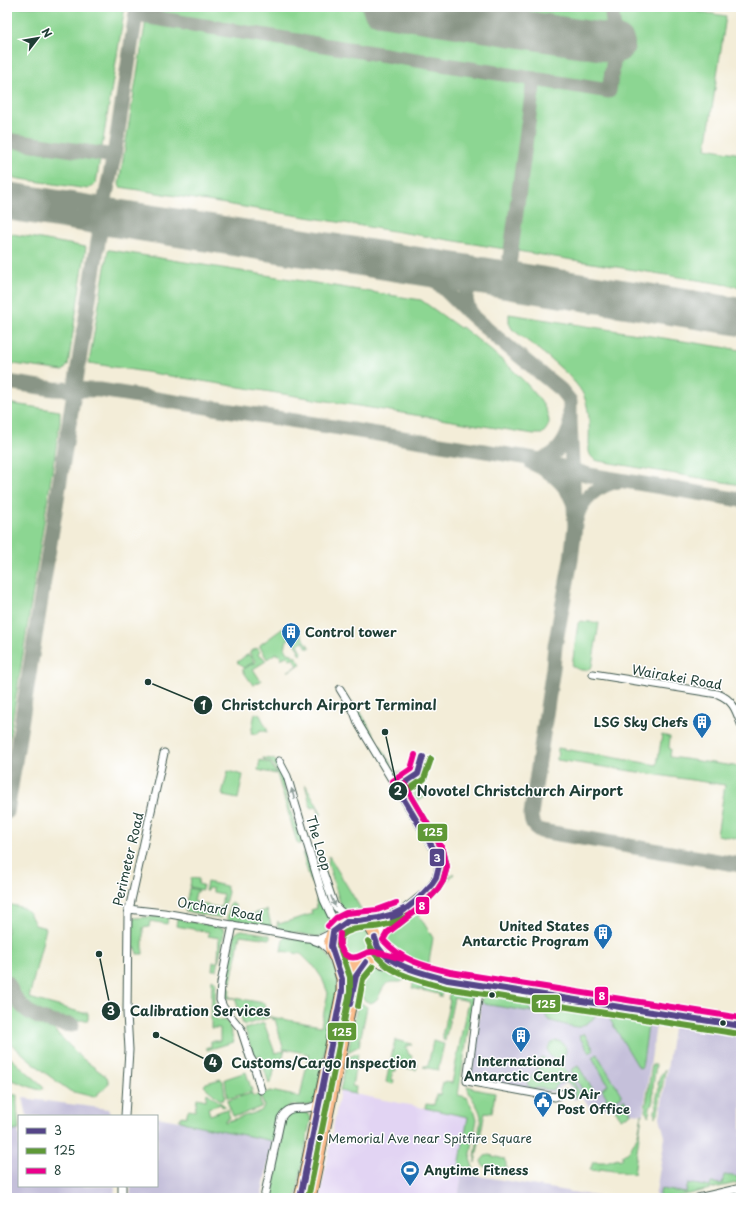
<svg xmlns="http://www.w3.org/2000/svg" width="748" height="1205" font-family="'Playpen Sans',sans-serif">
	<rect width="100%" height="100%" fill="#fff"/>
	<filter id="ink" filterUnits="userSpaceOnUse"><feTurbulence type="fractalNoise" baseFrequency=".025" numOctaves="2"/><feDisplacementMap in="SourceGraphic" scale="8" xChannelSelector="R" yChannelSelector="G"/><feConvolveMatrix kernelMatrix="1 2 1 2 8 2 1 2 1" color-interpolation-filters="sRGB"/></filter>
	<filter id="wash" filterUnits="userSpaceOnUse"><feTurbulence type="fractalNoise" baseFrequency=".012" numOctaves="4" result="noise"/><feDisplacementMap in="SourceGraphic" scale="16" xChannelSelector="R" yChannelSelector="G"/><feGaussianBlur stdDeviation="0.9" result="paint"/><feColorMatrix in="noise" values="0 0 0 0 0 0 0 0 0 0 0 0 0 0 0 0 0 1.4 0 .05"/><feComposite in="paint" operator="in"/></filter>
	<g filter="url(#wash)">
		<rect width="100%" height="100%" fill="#f3edd8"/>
		<polygon fill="#e2d4f3" points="340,1091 468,1117 459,1166 463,1167 458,1198 320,1198"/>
		<g fill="#c5c0da">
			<polygon points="483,991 657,1019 643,1114 631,1113 623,1099 606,1109 598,1107 591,1110 582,1096 574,1100 572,1096 572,1090 570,1086 566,1084 563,1085 558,1090 554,1093 470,1079"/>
			<polygon points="674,1022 741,1033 741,1182 671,1198 655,1198 665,1137 660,1117"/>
			<polygon points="23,1098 108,1109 111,1116 27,1116"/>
			<polygon points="157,1117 273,1138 261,1198 130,1198 131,1186 157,1186"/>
			<polygon points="19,1130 19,1186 115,1186 114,1198 7,1198 7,1132"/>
			<polygon points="463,1167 474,1170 474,1175 607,1198 458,1198"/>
		</g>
		<g fill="#8cd692" stroke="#568a63">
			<polygon points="10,7 125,7 96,183 88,189 7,177 7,28"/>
			<polygon points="148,7 670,7 726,16 706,148 741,154 741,287 120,187 119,184"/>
			<polygon points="7,233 86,247 68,365 63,371 7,363"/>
			<path d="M108 250H110L421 300 460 328 462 327C483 344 548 394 549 421 549 426 546 430 542 434H534L89 363Z"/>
			<path d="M509 314 741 350V485L599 461C594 460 590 457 589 451 589 433 591 413 584 396 574 374 532 345 512 329L509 323Z"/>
			<polygon points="7,403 60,411 60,422 7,754"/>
			<path d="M580 621 599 623 592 666C587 673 578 670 572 666L578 623Z"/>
			<polygon points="290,623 298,632 287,640 285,648 288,653 292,654 293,656 296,657 301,664 287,672 298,665 293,658 290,659 287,656 280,659 282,658 279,654 277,655 276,653 267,659 260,647 260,645"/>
			<polygon points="300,633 310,648 307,648 303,641 298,644 302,652 300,655 298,651 299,649 292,639"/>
			<polygon points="257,648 260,652 258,654 260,657 262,656 266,661 253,669 261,681 253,685 243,671 243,669 256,662 250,654 250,652"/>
			<polygon points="247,655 249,655 254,662 243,668 237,662"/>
			<polygon points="358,707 377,741 375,745 365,729 356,708"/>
			<polygon points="255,713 260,715 267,729 267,732 260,730 258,734 251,733"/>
			<polygon points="662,735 670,737 669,748 671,749 670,757 741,767 741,839 717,835 725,785 557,760 558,748 657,765"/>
			<polygon points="380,745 396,772 408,771 410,774 402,779 397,777 376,748"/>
			<polygon points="263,758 273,759 276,761 282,770 285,783 285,789 294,822 299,826 303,841 301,844 298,844 296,839 275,767 272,763 263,759"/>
			<polygon points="260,760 271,764 276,774 258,770"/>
			<polygon points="228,771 243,775 238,799 223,796 224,794 222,794"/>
			<polygon points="416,782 425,797 414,804 409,789 411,785"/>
			<polygon points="305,784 322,814 320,815 317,807 311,808"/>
			<polygon points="302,852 307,855 315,882 311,883"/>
			<path d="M329 856 364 914 366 913 368 917C356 918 349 915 341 906L328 863Z"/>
			<polygon points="453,873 454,874 417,912 433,938 428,968 387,954 381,945 380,942 382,934 389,926 407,916 426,898 416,911"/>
			<polygon points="191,878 199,879 198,884 203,885 202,890 190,887"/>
			<polygon points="207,882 226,886 228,892 222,914 220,918 185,911 189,888 199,890 198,892 196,892 194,901 196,901 196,903 221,908 223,894 213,892 213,889 208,888 207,891 205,891"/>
			<polygon points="319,897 330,920 329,929 327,933 319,937 279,930 277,925 278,921 279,924 312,914 311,910 317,908 316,901"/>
			<polygon points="231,903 235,905 239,917 267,910 272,928 229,921 227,918 230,904"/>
			<path d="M7 904C25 908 27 907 35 925L46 928 29 998 83 1013H88V1020C67 1021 43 1020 26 1006L24 1011 28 1016 49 1025 83 1059 107 1077 109 1084 94 1097 70 1091 48 1075 10 1043 7 1046Z"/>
			<polygon points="159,916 167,916 168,918 167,924 150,921 149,927 143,928 143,954 137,954 136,948 131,948 131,920 135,918"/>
			<polygon points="177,919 223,928 224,933 217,970 212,970 213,962 218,962 219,938 208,936 209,932 176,926"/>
			<circle cx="353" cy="944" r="19"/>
			<polygon points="242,930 270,935 270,939 240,935 231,982 227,981 235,934 239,931"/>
			<path d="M285 937C294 939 305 940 314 943 329 948 335 968 338 982L315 1103C303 1109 295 1101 283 1110L273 1141 186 1123 179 1120 182 1116 186 1117 188 1110 195 1111 197 1098 206 1100 207 1093 225 1106 222 1107 221 1104 208 1108 210 1115 227 1109 230 1118 225 1120V1122L261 1111 264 1106 260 1094 271 1091 300 1097 309 1054 285 1049 280 1067 275 1066 272 1080 269 1084 260 1055 256 1057 253 1055 245 1029 264 1023 275 1053 284 1051 275 1019 272 1020 271 1017 245 1025 243 1024 235 998H225L226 987 230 988 229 997 264 1003 265 1006 264 1016 271 1017 321 1026 328 993 322 978 313 965H312L301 954 281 951 283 939Z"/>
			<path d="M373 964 405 976 404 980 401 982C398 982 395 982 392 982 378 984 383 1001 370 1003L364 1000 357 990C359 980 363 968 373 964Z"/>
			<path d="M212 979 216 982 214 1017C218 1022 224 1019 228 1022L234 1042 207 1050V1047H211V1041H220V1028H211Z"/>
			<polygon points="416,979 444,986 441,997 439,997 439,994 412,988 414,980"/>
			<polygon points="451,987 472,990 474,993 458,1095 466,1097 475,1112 477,1119 470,1159 474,1170 459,1166 468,1117 425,1108 426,1104 434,1105 436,1095 440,1095 443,1082 452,1083 468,1001 454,998 445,1041 443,1040 443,1031 450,1000 448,999"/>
			<polygon points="484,992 524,998 532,1012 484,1004 481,1001 482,994"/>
			<polygon points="358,1001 367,1007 359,1046 348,1052"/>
			<path d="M548 1003 558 1005V1003L601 1010V1012L594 1016V1018C590 1021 585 1025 580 1027 576 1028 553 1022 549 1020 546 1017 544 1012 542 1009L547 1010Z"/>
			<polygon points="617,1013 649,1019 642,1067 639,1068 609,1018"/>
			<polygon points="584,1033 594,1050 589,1053 579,1036"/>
			<polygon points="395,1040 412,1044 406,1047 409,1055 412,1055 411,1063 418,1064 416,1070 397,1066 396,1071 393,1071 391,1079 394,1080 393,1084 386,1082"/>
			<circle cx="557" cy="1050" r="9"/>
			<polygon points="433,1041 444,1044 438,1070 423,1067 424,1066 428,1066"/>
			<polygon points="358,1053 352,1086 356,1087 355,1094 340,1091 347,1058"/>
			<polygon points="597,1054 622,1096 607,1105 602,1104 601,1102 607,1098 602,1089 608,1085 592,1057"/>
			<polygon points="7,1055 41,1084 43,1086 43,1088 41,1090 36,1089 7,1078"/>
			<path d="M543 1057 553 1064H562L580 1093 577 1098 574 1096C576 1089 573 1084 566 1082L559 1083 553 1090 537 1088 532 1089 527 1084 539 1066 535 1062Z"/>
			<polygon points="652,1065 656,1065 653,1086 653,1101 650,1107 649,1117 645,1111"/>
			<polygon points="578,1066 594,1091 586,1096 571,1070"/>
			<polygon points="665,1070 658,1113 655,1117 655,1110 657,1108 656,1101 659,1087 658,1084 660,1076"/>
			<polygon points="246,1072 252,1091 231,1098 227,1097 225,1079"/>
			<polygon points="221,1079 223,1081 225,1097 223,1100 220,1100 204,1086 206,1083"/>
			<path d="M467 1086 472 1087 473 1089 495 1093 492 1113 485 1112 475 1163V1156L481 1117C479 1105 469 1097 467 1086Z"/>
			<polygon points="252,1093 253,1096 259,1095 261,1105 261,1107 241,1115 233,1116 227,1101"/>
			<path d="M7 1094 17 1095C16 1107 19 1118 19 1130L7 1132Z"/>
			<polygon points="624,1099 631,1113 621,1119 613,1106"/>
			<path d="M298 1111 307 1113 311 1117 296 1198H271L283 1138C279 1130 283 1116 292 1112 294 1112 296 1112 298 1111Z"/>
			<path d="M642 1114 634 1174 600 1169 599 1171 590 1170 593 1162H606L618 1158 619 1160 623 1158 622 1156C637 1146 639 1131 642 1114Z"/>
			<polygon points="489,1155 504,1159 506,1163 506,1168 502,1169 483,1166 481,1161 485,1156"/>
			<polygon points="724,1175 739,1177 738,1181 741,1180 741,1182 671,1198 659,1198 661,1189 686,1193 688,1183 710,1187 711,1183 722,1184"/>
		</g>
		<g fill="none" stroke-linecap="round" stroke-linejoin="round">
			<g stroke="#899586" stroke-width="15">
				<polyline points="136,15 609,91 616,44 611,7"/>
				<polyline points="7,140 114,156"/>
				<path d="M88 214C97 212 102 208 105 199L114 156 137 7"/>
				<path d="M409 264C435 275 452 298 473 317 501 342 531 365 561 390L570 401V421L575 526 571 560 555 646 553 668 531 814C531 823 533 827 541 831L741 865"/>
				<polyline points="507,280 534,79"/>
				<path d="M471 313C466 304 464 296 469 287 480 262 519 276 540 279 547 281 552 286 560 288"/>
				<polyline points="7,382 54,389 100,390 535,459 589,475 741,500"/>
				<path d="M538 460C554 457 564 445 569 430"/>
				<path d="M532 463C550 471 566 484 573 502"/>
				<path d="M576 520C580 499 598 485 619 481"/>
				<path d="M7 812 99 236C104 223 110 221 124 220"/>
				<path d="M7 982C11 990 15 1000 22 1006 34 1019 56 1024 72 1025"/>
			</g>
			<g stroke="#899586" stroke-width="38">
				<polyline points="381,7 616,44"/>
				<polyline points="7,201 741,317"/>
			</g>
		</g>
	</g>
	<g filter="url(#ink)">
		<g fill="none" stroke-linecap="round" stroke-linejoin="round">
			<defs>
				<g id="street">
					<path d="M593 674 718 694C733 700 736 710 741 724"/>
					<path d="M340 689 354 712 359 725 436 853C451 888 399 907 382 928 379 931 377 935 375 938"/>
					<polyline points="279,761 287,776 324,900 333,919 333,932"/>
					<polyline points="323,872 334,905 340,911 355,921"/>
					<polyline points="128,909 164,913 307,938 320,939 332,933"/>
					<polyline points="359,921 388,916 397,912"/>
					<polyline points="233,925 221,983 220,1000 223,1007 241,1029 250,1057 253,1062 261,1090"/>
					<polyline points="313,940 321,943 333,953"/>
					<polyline points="480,984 467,1081 555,1097 566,1092"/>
					<polyline points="125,1116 129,1050 127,1013 128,914 164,753"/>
					<polyline points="122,1198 122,1186"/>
					<path d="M264 1198 281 1118C292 1100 304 1115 319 1103"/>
					<polyline points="698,1198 741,1188"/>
				</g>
				<g id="secondary">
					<polyline points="376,944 385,955 398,962"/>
					<polyline points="369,960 448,980 741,1026"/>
				</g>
				<g id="primary">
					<circle cx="353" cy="943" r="23"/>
					<polyline points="300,1198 342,991 342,979 335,956"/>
					<polyline points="310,1198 355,983 358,972 366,962"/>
				</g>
			</defs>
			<use href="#street" stroke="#3f574d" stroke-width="9"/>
			<use href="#secondary" stroke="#3f574d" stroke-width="11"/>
			<use href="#primary" stroke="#3f574d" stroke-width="13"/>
			<use href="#street" stroke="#fff" stroke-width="7"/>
			<use href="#secondary" stroke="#fde4d1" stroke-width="9"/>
			<use href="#primary" stroke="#fabc8b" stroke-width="11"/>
			<defs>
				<g id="bus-1">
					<polyline points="397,788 418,774 423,757"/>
					<polyline points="393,919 417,900 432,884 436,878 439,866 436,853 397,788"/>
					<path d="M375 938C376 941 377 944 378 947 390 967 427 974 448 980L741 1026"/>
					<polyline points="350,1004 356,976 366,962"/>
					<polyline points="300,1198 342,991 342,979 331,946 333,932 348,921 359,921 379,918 394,914 404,909"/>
				</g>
				<g id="bus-2">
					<polyline points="401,795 424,779 431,759"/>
					<polyline points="398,925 422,906 438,889 443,881 447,866 443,850 404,784"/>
					<path d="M368 941C380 973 416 980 446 988L740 1034"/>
					<polyline points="358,1006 363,979 373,967"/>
					<path d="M308 1198 350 992V977L339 945 341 936C352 926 365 929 380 926 390 924 399 921 408 916"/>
				</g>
				<g id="bus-3">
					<polyline points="393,781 411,769 415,755"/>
					<path d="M404 784 443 850 447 867 443 881 438 889 422 906 387 933 383 940C402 961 424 966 450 972L741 1018"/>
					<polyline points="328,926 336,918 346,913 377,910 396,903"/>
					<path d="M340 934C338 945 342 960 357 957 362 956 365 952 371 952 381 952 392 956 402 959"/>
				</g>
			</defs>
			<use href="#bus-1" stroke="#fff" stroke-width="9"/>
			<use href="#bus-2" stroke="#fff" stroke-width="9"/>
			<use href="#bus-3" stroke="#fff" stroke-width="9"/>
			<use href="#bus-1" stroke="#554588" stroke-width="6"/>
			<use href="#bus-2" stroke="#5f9937" stroke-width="6"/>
			<use href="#bus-3" stroke="#ec008c" stroke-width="6"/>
		</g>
		<defs><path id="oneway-solid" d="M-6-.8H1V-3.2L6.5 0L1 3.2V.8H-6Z"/></defs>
		<g fill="#8f9e9a">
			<use href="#oneway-solid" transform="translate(293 794) rotate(-106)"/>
			<use href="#oneway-solid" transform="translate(333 901) rotate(68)"/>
		</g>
	</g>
	<defs>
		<symbol id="building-pin" viewBox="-11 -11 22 30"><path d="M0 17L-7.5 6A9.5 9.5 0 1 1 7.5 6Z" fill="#1f6fb2" stroke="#fff"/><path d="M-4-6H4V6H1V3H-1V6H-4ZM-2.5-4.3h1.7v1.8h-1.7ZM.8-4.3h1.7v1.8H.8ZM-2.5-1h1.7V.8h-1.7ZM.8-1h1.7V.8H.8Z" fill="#fff"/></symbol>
		<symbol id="civic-pin" viewBox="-11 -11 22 30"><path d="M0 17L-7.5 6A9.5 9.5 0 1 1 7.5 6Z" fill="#1f6fb2" stroke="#fff"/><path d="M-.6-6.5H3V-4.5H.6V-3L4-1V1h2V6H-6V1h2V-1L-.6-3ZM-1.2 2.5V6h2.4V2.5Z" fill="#fff"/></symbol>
		<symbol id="stadium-pin" viewBox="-11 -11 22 30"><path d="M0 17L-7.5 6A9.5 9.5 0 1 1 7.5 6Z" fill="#1f6fb2" stroke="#fff"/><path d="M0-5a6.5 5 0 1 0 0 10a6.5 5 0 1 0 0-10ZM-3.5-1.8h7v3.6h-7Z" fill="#fff"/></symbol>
	</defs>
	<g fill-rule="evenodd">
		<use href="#building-pin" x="280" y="621" width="22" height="30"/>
		<use href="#building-pin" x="691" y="711" width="22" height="30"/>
		<use href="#building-pin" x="592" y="922" width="22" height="30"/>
		<use href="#building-pin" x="510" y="1025" width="22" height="30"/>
		<use href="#civic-pin" x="532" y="1090" width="22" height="30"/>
		<use href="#stadium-pin" x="399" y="1159" width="22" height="30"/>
	</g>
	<g fill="#1f3d34" stroke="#fff" stroke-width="1.5">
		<circle cx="492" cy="995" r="3.5"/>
		<circle cx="723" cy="1023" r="3.5"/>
		<circle cx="320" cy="1138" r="3.5"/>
	</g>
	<g text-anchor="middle" stroke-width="3" stroke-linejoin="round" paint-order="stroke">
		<g font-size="12" fill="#1f3d34" stroke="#fff" text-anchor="start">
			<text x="328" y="1143">Memorial Ave near Spitfire Square</text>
		</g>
		<g font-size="13" font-weight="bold" fill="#1f3d34" stroke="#fff" text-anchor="start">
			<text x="305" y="637">Control tower</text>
			<text x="688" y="727" text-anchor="end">LSG Sky Chefs</text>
			<text x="589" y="931" text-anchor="end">United States<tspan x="589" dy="15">Antarctic Program</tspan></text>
			<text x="521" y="1066" text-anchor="middle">International<tspan x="521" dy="15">Antarctic Centre</tspan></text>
			<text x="557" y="1099">US Air<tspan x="557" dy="15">Post Office</tspan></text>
			<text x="424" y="1175">Anytime Fitness</text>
		</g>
		<g font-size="13" fill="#1f3d34" stroke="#fff">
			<text transform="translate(677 677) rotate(10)" y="5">Wairakei Road</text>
			<text transform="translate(319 843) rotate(73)" y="5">The Loop</text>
			<text transform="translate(128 859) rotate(-77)" y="5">Perimeter Road</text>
			<text transform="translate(220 909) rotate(10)" y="5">Orchard Road</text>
		</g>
	</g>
	<path fill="none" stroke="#1f3d34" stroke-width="1.5" d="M148 682L203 705M385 732L398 791M99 954L111 1011M156 1035L213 1063"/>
	<g fill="#1f3d34" stroke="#fff" stroke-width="1.5">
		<circle cx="148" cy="682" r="4"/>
		<circle cx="385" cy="732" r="4"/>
		<circle cx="99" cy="954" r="4"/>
		<circle cx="156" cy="1035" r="4"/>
		<circle cx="203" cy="705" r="10"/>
		<circle cx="398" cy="791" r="10"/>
		<circle cx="111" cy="1011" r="10"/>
		<circle cx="213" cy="1063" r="10"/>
	</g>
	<g font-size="12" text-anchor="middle" font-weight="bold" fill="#fff">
		<text x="203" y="710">1</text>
		<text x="398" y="795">2</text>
		<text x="111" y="1015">3</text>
		<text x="213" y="1067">4</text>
	</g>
	<g font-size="14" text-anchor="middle" font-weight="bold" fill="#1f3d34" stroke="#fff" stroke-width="3" stroke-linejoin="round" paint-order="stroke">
		<text x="329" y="710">Christchurch Airport Terminal</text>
		<text x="520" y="796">Novotel Christchurch Airport</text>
		<text x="200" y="1016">Calibration Services</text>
		<text x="324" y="1068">Customs/Cargo Inspection</text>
	</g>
	<g stroke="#fff" stroke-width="1.5">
		<rect x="417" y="823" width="31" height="19" rx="4" fill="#5f9937"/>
		<rect x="429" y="848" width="16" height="19" rx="4" fill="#554588"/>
		<rect x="415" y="896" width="15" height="19" rx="4" fill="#ec008c"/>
		<rect x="594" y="986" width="15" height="20" rx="4" fill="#ec008c"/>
		<rect x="531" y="994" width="30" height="19" rx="4" fill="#5f9937"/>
		<rect x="327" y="1022" width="30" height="19" rx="4" fill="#5f9937"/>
	</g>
	<g font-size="11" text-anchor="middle" font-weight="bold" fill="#fff">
		<text x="433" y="836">125</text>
		<text x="437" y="862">3</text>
		<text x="422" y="910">8</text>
		<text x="602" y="1000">8</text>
		<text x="546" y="1008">125</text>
		<text x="342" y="1036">125</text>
	</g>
	<rect width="748" height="1205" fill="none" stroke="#fff" stroke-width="24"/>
	<rect x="18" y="1115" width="140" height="72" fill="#ffffff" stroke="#a5b1ae"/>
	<rect x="26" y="1128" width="20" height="6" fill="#554588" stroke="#a5b1ae"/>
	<text x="54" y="1135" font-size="12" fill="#1f3d34">3</text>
	<rect x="26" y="1148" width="20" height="6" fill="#5f9937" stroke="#a5b1ae"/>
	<text x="54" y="1155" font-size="12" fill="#1f3d34">125</text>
	<rect x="26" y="1168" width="20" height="6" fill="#ec008c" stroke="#a5b1ae"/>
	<text x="54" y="1175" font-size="12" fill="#1f3d34">8</text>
	<g transform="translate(38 38) rotate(59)" stroke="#ffffff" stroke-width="3" paint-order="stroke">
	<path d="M0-3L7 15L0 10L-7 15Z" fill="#1f3d34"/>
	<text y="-6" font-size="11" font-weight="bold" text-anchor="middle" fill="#1f3d34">N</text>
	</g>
</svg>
